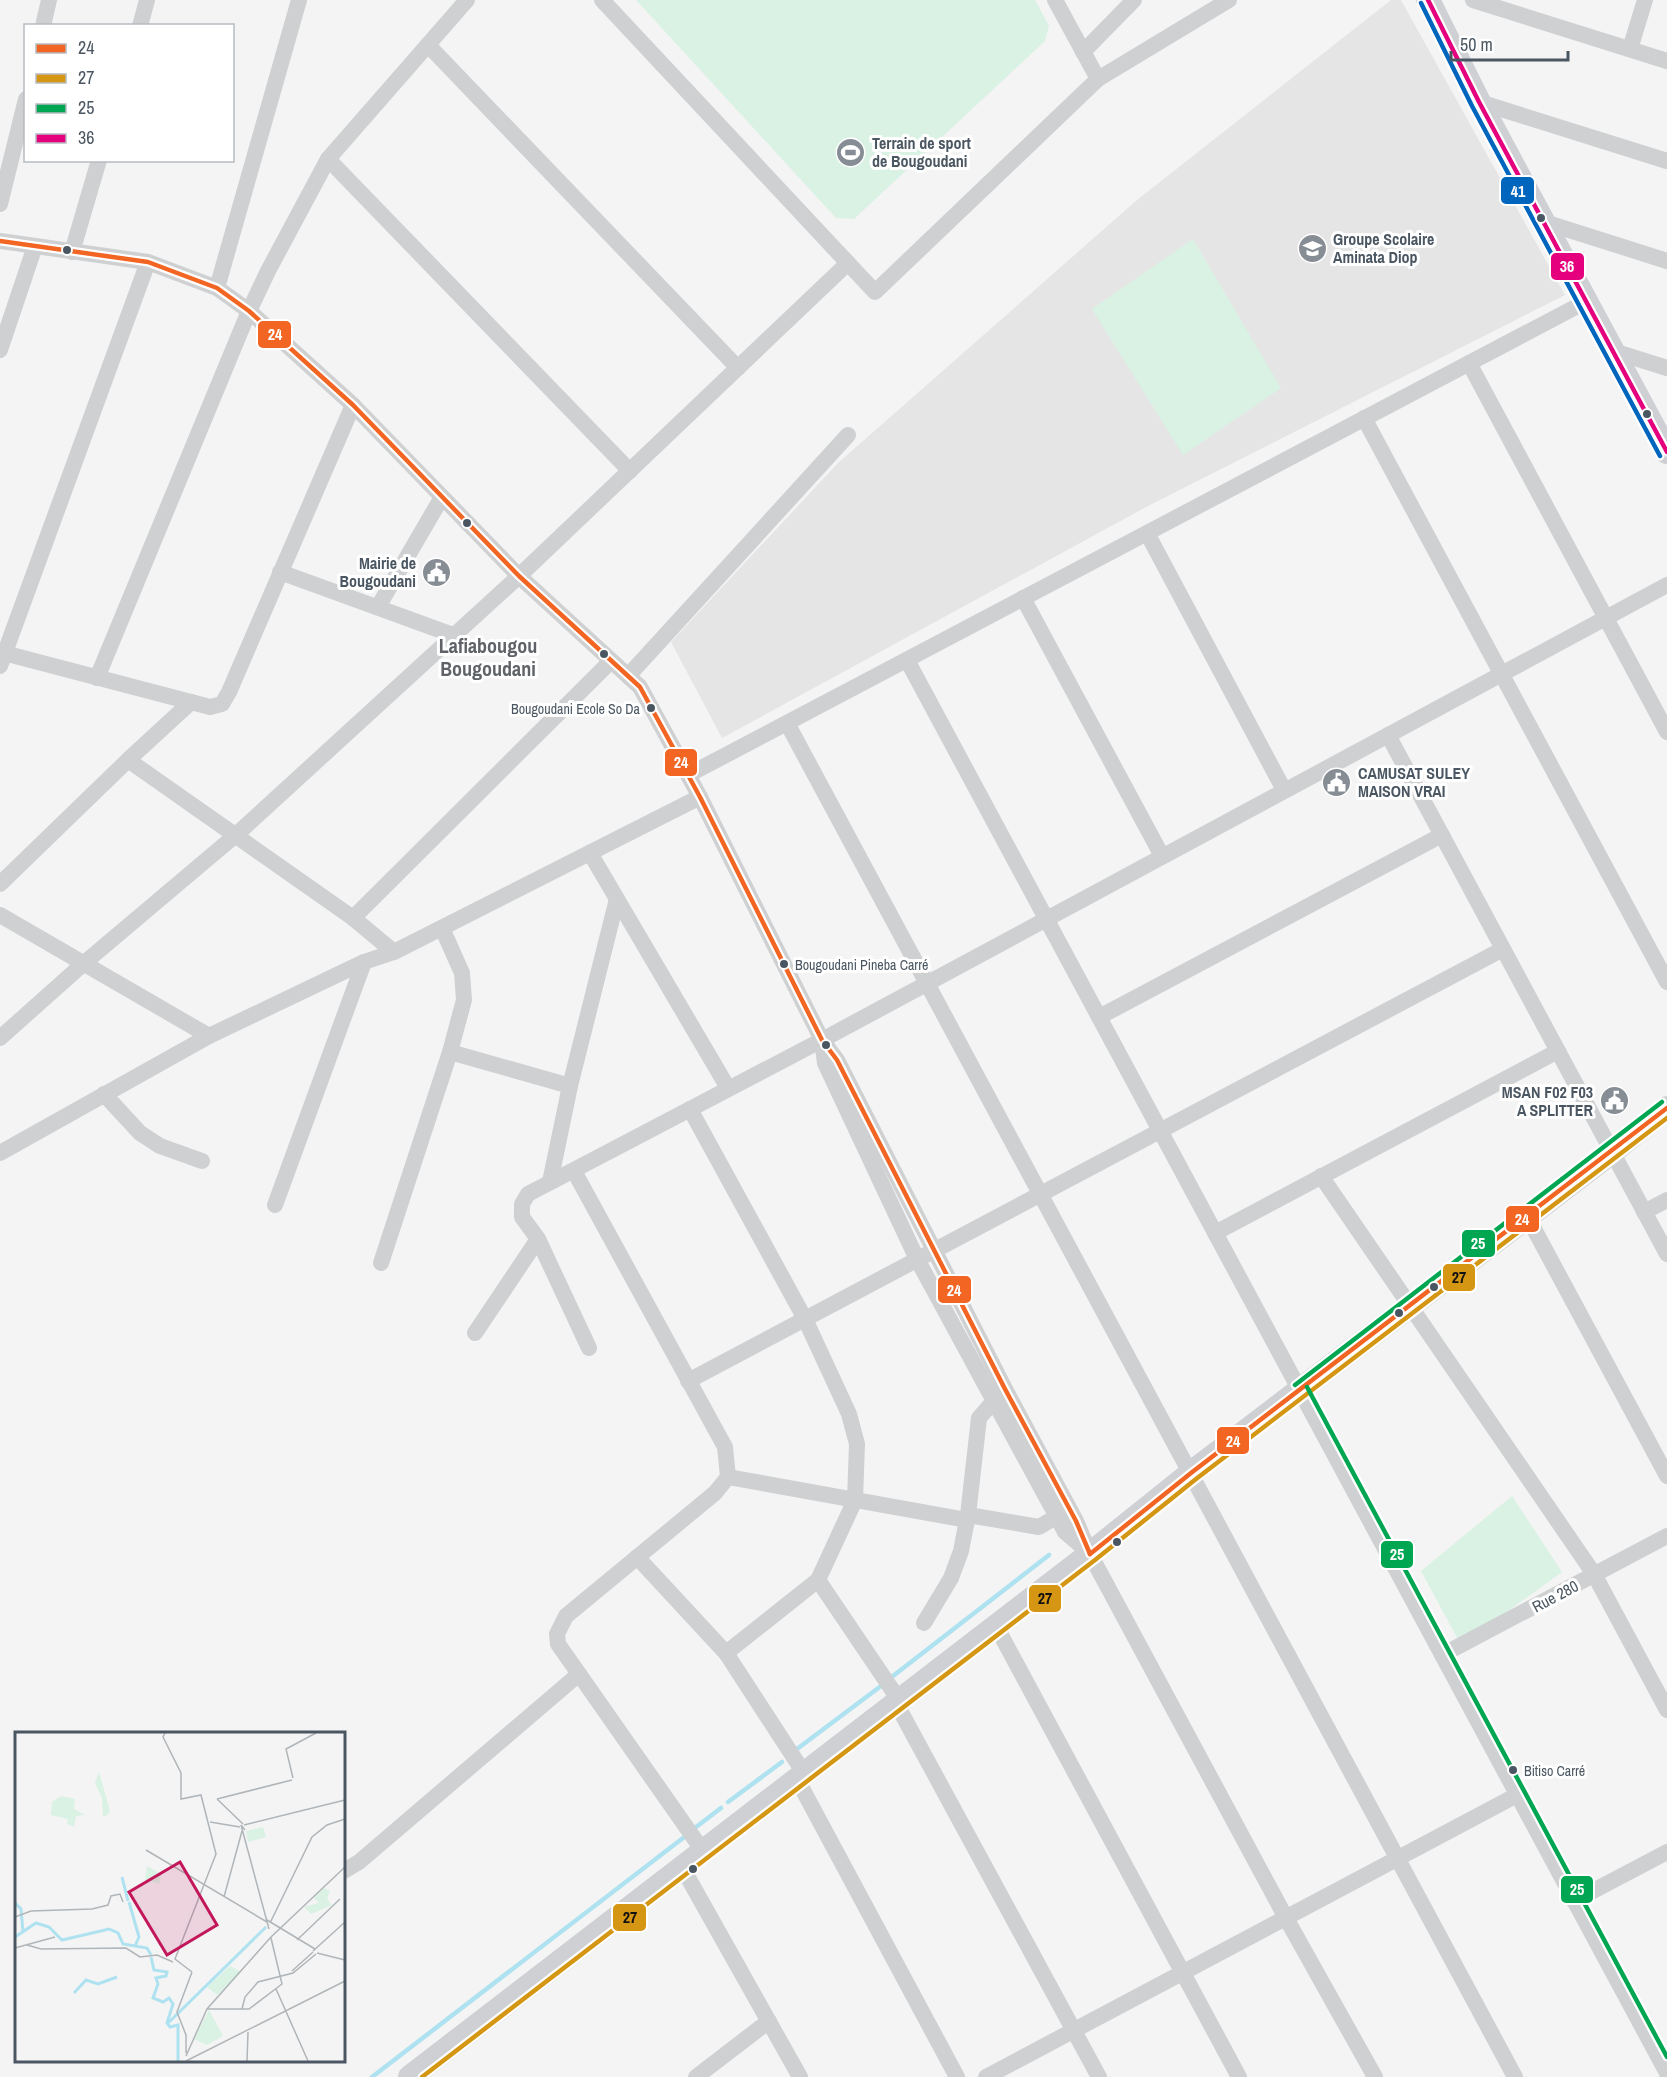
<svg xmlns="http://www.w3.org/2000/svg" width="1667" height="2077" font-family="'Archivo Narrow',sans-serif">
	<rect width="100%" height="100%" fill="#f4f4f4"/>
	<polygon fill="#e6e5e6" points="1391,0 1401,0 1565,295 1148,506 722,738 671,642 838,463 1137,200"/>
	<g fill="#d9f2e3">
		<polygon points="636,0 1035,0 1049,26 1045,41 854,219 836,218"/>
		<polygon points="1193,239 1281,388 1183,455 1092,309"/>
		<polygon points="1512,1496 1562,1572 1461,1645 1421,1571"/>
	</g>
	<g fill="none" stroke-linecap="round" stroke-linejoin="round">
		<g stroke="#aee2f0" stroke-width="4.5">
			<polyline points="893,1676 1049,1555"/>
			<polyline points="797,1749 881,1686"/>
			<polyline points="728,1802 782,1762"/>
			<polyline points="696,1827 721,1808"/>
			<polyline points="372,2077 683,1838"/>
		</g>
		<g stroke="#ced0d2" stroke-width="16">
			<polyline points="602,0 875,292 1098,79 1229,0"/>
			<polyline points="1055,0 1098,79"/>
			<polyline points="1473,0 1667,61"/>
			<polyline points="43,26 49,0"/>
			<polyline points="140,26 147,0"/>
			<polyline points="428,45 738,368"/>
			<polyline points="1630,49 1645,0"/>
			<polyline points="1083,52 1134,0"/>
			<polyline points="1479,102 1667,161"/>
			<polyline points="328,159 630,471"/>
			<polyline points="0,204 26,99"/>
			<polyline points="1544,222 1667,261"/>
			<polyline points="0,241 148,262 217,288 249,311 353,405 519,576 640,687 700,797 822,1040 837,1060 1005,1389 1076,1521 1090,1554 1286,1918 1375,2077"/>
			<polyline points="72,252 99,160"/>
			<polyline points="217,288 299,0"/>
			<polyline points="0,350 35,246"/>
			<polyline points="1613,351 1667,368"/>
			<polyline points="1469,363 1667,732"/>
			<polyline points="1364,418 1667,982"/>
			<polyline points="1147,533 1284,790"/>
			<polyline points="280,572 453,635"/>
			<polyline points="1023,598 1162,856"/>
			<polyline points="378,607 442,497"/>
			<polyline points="0,652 210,707 222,704 229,692 353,405"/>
			<polyline points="907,660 1667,2073"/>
			<polyline points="0,666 148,262"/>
			<polyline points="628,676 848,435"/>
			<polyline points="97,678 249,311 268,271 328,159 467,0"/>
			<polyline points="787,723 1515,2077"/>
			<polyline points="1388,735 1667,1254"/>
			<polyline points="128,760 353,918 394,952"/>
			<polyline points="688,775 1587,301"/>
			<polyline points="590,853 728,1088"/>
			<polyline points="0,884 128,760 191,702"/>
			<polyline points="0,915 209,1036"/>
			<polyline points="353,918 611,661"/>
			<polyline points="1099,1017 1442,835"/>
			<polyline points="0,1038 83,964 237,834 519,576 848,263"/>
			<polyline points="822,1041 825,1063 917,1259 1057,1517 1065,1532 1086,1550"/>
			<polyline points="450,1052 570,1086"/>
			<polyline points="104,1094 140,1133 160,1146 202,1161"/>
			<polyline points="690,1109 805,1319 849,1414 857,1444 855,1500 818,1580 726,1653"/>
			<polyline points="0,1153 209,1036 364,962 394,952 700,797"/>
			<polyline points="574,1171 725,1447 728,1477 715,1493 566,1616 557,1634 558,1644 703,1851"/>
			<polyline points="1321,1176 1594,1574 1667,1710"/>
			<polyline points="550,1182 570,1086 617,899"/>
			<polyline points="275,1205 364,962"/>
			<polyline points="1644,1212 1667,1200"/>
			<polyline points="1527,1216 1667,1476"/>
			<polyline points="1215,1233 1558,1051"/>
			<polyline points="381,1263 450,1052 464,1000 462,973 442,928"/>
			<polyline points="475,1333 538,1239"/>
			<polyline points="589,1348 538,1239 522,1217 522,1204 528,1194 822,1040 1667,585"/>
			<polyline points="688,1381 1503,949"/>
			<polyline points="728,1477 967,1520"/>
			<polyline points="968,1515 1039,1527 1064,1512"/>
			<polyline points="637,1557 726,1653 804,1773"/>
			<polyline points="818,1580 899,1700"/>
			<polyline points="924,1623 951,1578 961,1551 968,1515 979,1418 1000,1394"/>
			<polyline points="996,1626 1239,2077"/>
			<polyline points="1442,1655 1667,1536"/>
			<polyline points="896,1703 1099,2077"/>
			<polyline points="797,1779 957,2077"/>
			<polyline points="682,1867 800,2077"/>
			<polyline points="344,1871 359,1862 579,1674"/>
			<polyline points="1574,1901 1667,1852"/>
			<polyline points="696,2077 769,2021"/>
			<polyline points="986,2077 1517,1795"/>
		</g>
		<g stroke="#ced0d4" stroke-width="24">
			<polyline points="1428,0 1479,102 1667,452"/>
			<polyline points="410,2077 1090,1554 1191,1473 1612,1152 1667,1108"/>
		</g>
		<defs>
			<g id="bus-1">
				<polyline points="0,241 148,262 217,288 249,311 353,405 519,576 640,687 700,797 822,1040 837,1060 1005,1389 1076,1521 1090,1554"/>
				<polyline points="1090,1554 1191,1473 1667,1108"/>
			</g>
			<polyline id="bus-2" points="422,2077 1095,1560 1196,1479 1667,1118"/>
			<g id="bus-3">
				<polyline points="1295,1385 1662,1102"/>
				<polyline points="1307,1387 1667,2057"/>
			</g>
			<polyline id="bus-4" points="1428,0 1479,102 1667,452"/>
			<polyline id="bus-5" points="1421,3 1472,106 1660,456"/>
		</defs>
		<use href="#bus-1" stroke="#fff" stroke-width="9"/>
		<use href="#bus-2" stroke="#fff" stroke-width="9"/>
		<use href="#bus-3" stroke="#fff" stroke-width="9"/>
		<use href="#bus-4" stroke="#fff" stroke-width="9"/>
		<use href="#bus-5" stroke="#fff" stroke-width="9"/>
		<use href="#bus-1" stroke="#f26522" stroke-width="4.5"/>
		<use href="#bus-2" stroke="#d49613" stroke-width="4.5"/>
		<use href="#bus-3" stroke="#00a651" stroke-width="4.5"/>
		<use href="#bus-4" stroke="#e5007d" stroke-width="4.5"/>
		<use href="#bus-5" stroke="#0065bd" stroke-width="4.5"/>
	</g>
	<defs>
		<symbol id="stadium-disc" viewBox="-11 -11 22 22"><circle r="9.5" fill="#868d94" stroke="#fff"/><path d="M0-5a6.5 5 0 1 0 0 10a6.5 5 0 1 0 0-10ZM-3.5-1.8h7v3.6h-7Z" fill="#fff"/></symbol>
		<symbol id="school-disc" viewBox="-11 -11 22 22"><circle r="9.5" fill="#868d94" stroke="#fff"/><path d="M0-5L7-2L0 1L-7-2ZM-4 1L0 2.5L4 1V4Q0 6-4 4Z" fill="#fff"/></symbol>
		<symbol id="civic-disc" viewBox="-11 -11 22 22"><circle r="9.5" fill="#868d94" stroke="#fff"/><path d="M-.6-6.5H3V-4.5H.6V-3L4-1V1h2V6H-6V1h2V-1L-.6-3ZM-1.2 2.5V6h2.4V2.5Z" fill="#fff"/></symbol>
	</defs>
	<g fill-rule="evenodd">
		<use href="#stadium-disc" x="834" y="136" width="33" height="33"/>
		<use href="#school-disc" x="1296" y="232" width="33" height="33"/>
		<use href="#civic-disc" x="420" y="556" width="33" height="33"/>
		<use href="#civic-disc" x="1320" y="766" width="33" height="33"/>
		<use href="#civic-disc" x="1598" y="1084" width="33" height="33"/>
	</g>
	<g fill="#4a5661" stroke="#fff" stroke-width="2">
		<circle cx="1541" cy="218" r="5"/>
		<circle cx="67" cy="250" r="5"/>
		<circle cx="1647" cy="414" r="5"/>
		<circle cx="467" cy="523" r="5"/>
		<circle cx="604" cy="654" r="5"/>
		<circle cx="651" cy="708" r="5"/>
		<circle cx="784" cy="964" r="5"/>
		<circle cx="826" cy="1045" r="5"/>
		<circle cx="1434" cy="1287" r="5"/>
		<circle cx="1399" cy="1313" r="5"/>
		<circle cx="1117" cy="1542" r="5"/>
		<circle cx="1513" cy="1770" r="5"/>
		<circle cx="693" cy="1869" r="5"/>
	</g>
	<g text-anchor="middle" stroke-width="6" stroke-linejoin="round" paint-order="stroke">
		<g font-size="14" fill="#4a5661" stroke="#fff" text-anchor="start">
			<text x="640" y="714" text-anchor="end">Bougoudani Ecole So Da</text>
			<text x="795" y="970">Bougoudani Pineba Carré</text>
			<text x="1524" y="1776">Bitiso Carré</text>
		</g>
		<g font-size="16" font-weight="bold" fill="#4a5661" stroke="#fff" text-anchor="start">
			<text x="872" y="149">Terrain de sport<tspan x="872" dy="18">de Bougoudani</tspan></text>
			<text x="1333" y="245">Groupe Scolaire<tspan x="1333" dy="18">Aminata Diop</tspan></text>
			<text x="416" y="569" text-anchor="end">Mairie de<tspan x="416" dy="18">Bougoudani</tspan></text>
			<text x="1358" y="779">CAMUSAT SULEY<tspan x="1358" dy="18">MAISON VRAI</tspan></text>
			<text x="1593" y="1098" text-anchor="end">MSAN F02 F03<tspan x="1593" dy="18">A SPLITTER</tspan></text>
		</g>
		<g font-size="16" fill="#4a5661" stroke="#fff">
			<text transform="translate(1555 1596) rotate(-28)" y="6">Rue 280</text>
		</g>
		<g font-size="20" font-weight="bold" fill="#5f6368" stroke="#fff">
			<text x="488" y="653">Lafiabougou<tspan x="488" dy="23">Bougoudani</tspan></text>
		</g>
	</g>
	<g transform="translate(15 1732)">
		<rect width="330" height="330" fill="#f4f4f4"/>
		<path d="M84 40 95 79 91 84H88L87 66 80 51ZM46 64 60 67 59 77 70 83 61 84 59 95 52 92 53 87 36 83 37 70ZM248 95 251 105 233 110 231 99ZM132 134 146 142 144 152 130 147ZM309 156 315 159 312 167 317 173 296 182 289 175 304 171 299 166ZM215 234 226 240 202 263 192 255ZM194 278 208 304 192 313 179 307Z" fill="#d9f2e3"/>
		<path fill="none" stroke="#aee2f0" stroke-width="3" d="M107 145 113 169M114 170 124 205 120 214M0 171 6 177 8 200M0 205 21 191 34 195 47 208 94 197 103 201 108 212 132 216 136 223M136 225 139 238 152 240 151 244 141 246 143 252 138 266 148 270 154 266 158 272 152 291 155 295 163 293V329M59 261 71 248 83 252 102 245M152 292 251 195"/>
		<path fill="none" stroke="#b0b5b9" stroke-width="1.5" d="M150 1 148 5 166 41V67L186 63 201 122 160 227 177 240M278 46 271 17 301 1M202 67 277 48M202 67 228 92M195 90 225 95M229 93 330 68M230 98 226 93 254 197M131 118 252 190M209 165 227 99M0 185 16 179 77 177 93 173 96 164 105 162 108 170M252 188 300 217M255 191 297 105 312 93 330 87M282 208 325 167M12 213 26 217 111 216 125 225 142 223 158 230M0 216 40 205M298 219 330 190M302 221 330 228M277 239 298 220M261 257 293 329M192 277H234L267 252 256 206M227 277 230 265 243 250 278 241 301 222M171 321V303L162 280 177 240M171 324 192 277 256 205 330 135M171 329 330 249M232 329 233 300"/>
		<path fill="#c2185b" fill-opacity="0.15" stroke="#c2185b" stroke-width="3" d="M165 130 202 193 152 223 114 160Z"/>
		<rect width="330" height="330" fill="none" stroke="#4a5661" stroke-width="3"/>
	</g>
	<g stroke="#fff" stroke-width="2">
		<rect x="1500" y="176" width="35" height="29" rx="6" fill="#0065bd"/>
		<rect x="1550" y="252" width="35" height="29" rx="6" fill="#e5007d"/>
		<rect x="257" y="320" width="35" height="29" rx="6" fill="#f26522"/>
		<rect x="664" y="748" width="34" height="29" rx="6" fill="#f26522"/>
		<rect x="1505" y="1205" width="35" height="28" rx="6" fill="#f26522"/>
		<rect x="1461" y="1229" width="35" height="29" rx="6" fill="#00a651"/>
		<rect x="1442" y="1263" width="34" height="29" rx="6" fill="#d49613"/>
		<rect x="937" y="1275" width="35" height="29" rx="6" fill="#f26522"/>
		<rect x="1216" y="1426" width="34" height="29" rx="6" fill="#f26522"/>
		<rect x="1380" y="1540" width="34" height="29" rx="6" fill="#00a651"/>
		<rect x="1028" y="1584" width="34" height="29" rx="6" fill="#d49613"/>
		<rect x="1560" y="1875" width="34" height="29" rx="6" fill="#00a651"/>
		<rect x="612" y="1903" width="35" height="29" rx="6" fill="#d49613"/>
	</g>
	<g font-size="16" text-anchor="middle" font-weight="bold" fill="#fff">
		<text x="1518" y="197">41</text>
		<text x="1567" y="272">36</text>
		<text x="275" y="340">24</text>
		<text x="681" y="768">24</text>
		<text x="1522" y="1225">24</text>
		<text x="1478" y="1249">25</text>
		<text x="954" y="1296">24</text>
		<text x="1233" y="1447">24</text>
		<text x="1397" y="1560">25</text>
		<text x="1577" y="1895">25</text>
	</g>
	<g font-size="16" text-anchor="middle" font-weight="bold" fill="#111">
		<text x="1459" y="1283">27</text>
		<text x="1045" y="1604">27</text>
		<text x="630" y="1923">27</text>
	</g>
	<rect x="24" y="24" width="210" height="138" fill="#ffffff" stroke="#b7bbc0" stroke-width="1.5"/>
	<rect x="36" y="44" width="30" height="9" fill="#f26522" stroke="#b7bbc0" stroke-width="1.5"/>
	<text x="78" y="54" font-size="18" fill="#4a5661">24</text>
	<rect x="36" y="74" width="30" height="9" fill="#d49613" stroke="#b7bbc0" stroke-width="1.5"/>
	<text x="78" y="84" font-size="18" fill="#4a5661">27</text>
	<rect x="36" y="104" width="30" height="9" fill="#00a651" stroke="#b7bbc0" stroke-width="1.5"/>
	<text x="78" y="114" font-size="18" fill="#4a5661">25</text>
	<rect x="36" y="134" width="30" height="9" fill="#e5007d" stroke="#b7bbc0" stroke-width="1.5"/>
	<text x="78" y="144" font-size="18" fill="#4a5661">36</text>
	<path d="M1451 51v9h117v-9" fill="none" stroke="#4a5661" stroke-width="3"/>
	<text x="1460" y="51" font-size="18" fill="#4a5661" stroke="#ffffff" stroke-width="4.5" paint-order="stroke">50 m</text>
</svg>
